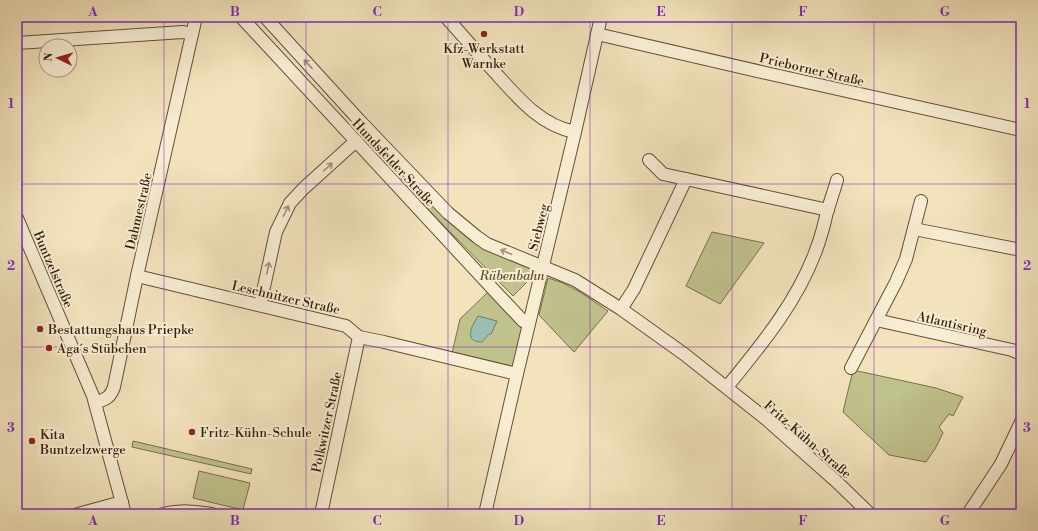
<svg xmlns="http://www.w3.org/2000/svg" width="1038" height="531" font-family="'Libre Bodoni',serif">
	<rect width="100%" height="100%" fill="#f2e3bc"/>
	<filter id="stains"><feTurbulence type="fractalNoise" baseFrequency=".005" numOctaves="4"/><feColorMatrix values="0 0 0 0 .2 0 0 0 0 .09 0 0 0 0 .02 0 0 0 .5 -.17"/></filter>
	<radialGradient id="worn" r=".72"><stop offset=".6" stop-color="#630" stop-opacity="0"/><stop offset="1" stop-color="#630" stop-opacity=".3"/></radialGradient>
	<g fill="#c0c28c" stroke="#7a704a">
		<polygon points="359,122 448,220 536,270 531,282 528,281 513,296 350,130"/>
		<polygon points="712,232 764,243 720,304 686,286"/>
		<polygon points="548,278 563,283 580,292 608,311 574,352 539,315"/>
		<polygon points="488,292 522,329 513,367 452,353 460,319"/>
		<polygon points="853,370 936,388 963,397 953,416 949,414 939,427 943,433 935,449 926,462 889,455 843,412"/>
		<polygon points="133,441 252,469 251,474 132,447"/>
		<polygon points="199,471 250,483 243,510 193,498"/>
	</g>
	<path fill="#9bbeb2" stroke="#727e6e" d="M478 316 497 321 491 334H489L482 342C477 342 474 341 471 338 469 329 474 323 478 316Z"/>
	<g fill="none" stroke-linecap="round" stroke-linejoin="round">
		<defs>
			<g id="minor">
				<polyline points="241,17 491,287 523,321 529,323"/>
				<polyline points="265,17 359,120 448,213 477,237 487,244 575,280 621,309 684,354 766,419 837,482 870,514"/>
				<path d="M446 17C461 34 476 51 491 68 515 94 538 125 575 132"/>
				<polyline points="597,34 766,73 1021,130"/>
				<polyline points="17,43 183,32 192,34"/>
				<polyline points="649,160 663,174 828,210"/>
				<polyline points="17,218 93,396 125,514"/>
				<polyline points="914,229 1021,250"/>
				<polyline points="137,276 346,326 359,337 384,342 517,374"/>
				<polyline points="260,305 276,232 290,203 304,188 356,141"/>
				<polyline points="621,309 634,289 686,179"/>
				<polyline points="876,320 1012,350 1021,354"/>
				<polyline points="851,368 896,282 906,259 921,201"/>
				<path d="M727 387C761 345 795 305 815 253 820 240 824 226 827 212 830 202 834 191 837 180"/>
				<path d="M95 403C106 399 110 398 114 387L137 276 196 17"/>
				<polyline points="78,514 122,502"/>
				<path d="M163 514C183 510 192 511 212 514"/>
				<polyline points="321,514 359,337"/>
				<polyline points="485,514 517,374 575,132 601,17"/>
				<polyline points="968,514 1001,464 1021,422"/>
			</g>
		</defs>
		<use href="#minor" stroke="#645036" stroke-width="14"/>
		<use href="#minor" stroke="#f7edd3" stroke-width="12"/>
	</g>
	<defs><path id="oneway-shaft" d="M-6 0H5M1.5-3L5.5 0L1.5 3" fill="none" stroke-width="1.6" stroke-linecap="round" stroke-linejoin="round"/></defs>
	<g stroke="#a09078">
		<use href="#oneway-shaft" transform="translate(308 64) rotate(-133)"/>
		<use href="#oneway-shaft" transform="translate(328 167) rotate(-42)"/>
		<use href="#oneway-shaft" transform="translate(286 211) rotate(-64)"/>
		<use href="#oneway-shaft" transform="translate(506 252) rotate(-157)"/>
		<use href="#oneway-shaft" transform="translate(268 268) rotate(-78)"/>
	</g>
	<path fill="none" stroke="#7b2cbf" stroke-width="1" stroke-opacity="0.55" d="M164 17V514M306 17V514M448 17V514M590 17V514M732 17V514M874 17V514M17 184H1021M17 347H1021"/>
	<g fill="#8f2418" stroke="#f7edd3" stroke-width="1.5">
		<circle cx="484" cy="34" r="4"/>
		<circle cx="40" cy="329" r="4"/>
		<circle cx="49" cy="348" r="4"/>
		<circle cx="192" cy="432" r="4"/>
		<circle cx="32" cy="441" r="4"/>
	</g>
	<g text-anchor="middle" stroke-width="4" stroke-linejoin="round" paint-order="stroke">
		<g font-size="13" fill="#351f09" stroke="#f7edd3" text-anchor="start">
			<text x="484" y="53" text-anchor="middle">Kfz-Werkstatt<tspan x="484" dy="15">Warnke</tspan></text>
			<text x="48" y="334">Bestattungshaus Priepke</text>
			<text x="57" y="353">Aga´s Stübchen</text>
			<text x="200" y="437">Fritz-Kühn-Schule</text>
			<text x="40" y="439">Kita<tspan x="40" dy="15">Buntzelzwerge</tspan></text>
		</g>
		<g font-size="13" fill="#351f09" stroke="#f7edd3">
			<text transform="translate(812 69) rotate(13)" y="5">Prieborner Straße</text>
			<text transform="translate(394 162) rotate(47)" y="5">Hundsfelder Straße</text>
			<text transform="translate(138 211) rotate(-77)" y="5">Dahmestraße</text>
			<text transform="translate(538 227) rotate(-76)" y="5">Siebweg</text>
			<text transform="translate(54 269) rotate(67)" y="5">Buntzelstraße</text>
			<text transform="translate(286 297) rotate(13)" y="5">Leschnitzer Straße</text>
			<text transform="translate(952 323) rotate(13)" y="5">Atlantisring</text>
			<text transform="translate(326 422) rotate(-78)" y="5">Polkwitzer Straße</text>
			<text transform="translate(808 439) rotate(41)" y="5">Fritz-Kühn-Straße</text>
		</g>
		<g font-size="13" font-style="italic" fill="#5f5030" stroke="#f7edd3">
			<text x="512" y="280">Rübenbahn</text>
		</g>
	</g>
	<rect width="1038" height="531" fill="none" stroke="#f2e3bc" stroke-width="44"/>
	<g transform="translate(58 58) rotate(275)"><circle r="19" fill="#f7edd3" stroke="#a99b82"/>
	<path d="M0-3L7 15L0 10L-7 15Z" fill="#8f2418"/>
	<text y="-6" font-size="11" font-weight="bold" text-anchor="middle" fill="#351f09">N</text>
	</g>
	<rect x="22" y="22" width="994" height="487" fill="none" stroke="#7b2cbf" stroke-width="1.5"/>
	<g font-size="13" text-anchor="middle" font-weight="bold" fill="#7b2cbf">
		<text x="93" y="16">A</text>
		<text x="235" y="16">B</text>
		<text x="377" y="16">C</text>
		<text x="519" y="16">D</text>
		<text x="661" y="16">E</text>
		<text x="803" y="16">F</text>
		<text x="945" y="16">G</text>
		<text x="11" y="108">1</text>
		<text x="1027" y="108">1</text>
		<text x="11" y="270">2</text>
		<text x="1027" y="270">2</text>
		<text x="11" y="432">3</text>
		<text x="1027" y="432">3</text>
		<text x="93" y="525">A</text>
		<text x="235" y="525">B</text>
		<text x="377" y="525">C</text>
		<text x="519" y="525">D</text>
		<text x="661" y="525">E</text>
		<text x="803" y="525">F</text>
		<text x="945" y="525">G</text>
	</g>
	<rect width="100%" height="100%" filter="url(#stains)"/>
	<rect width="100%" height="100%" fill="url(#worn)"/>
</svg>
